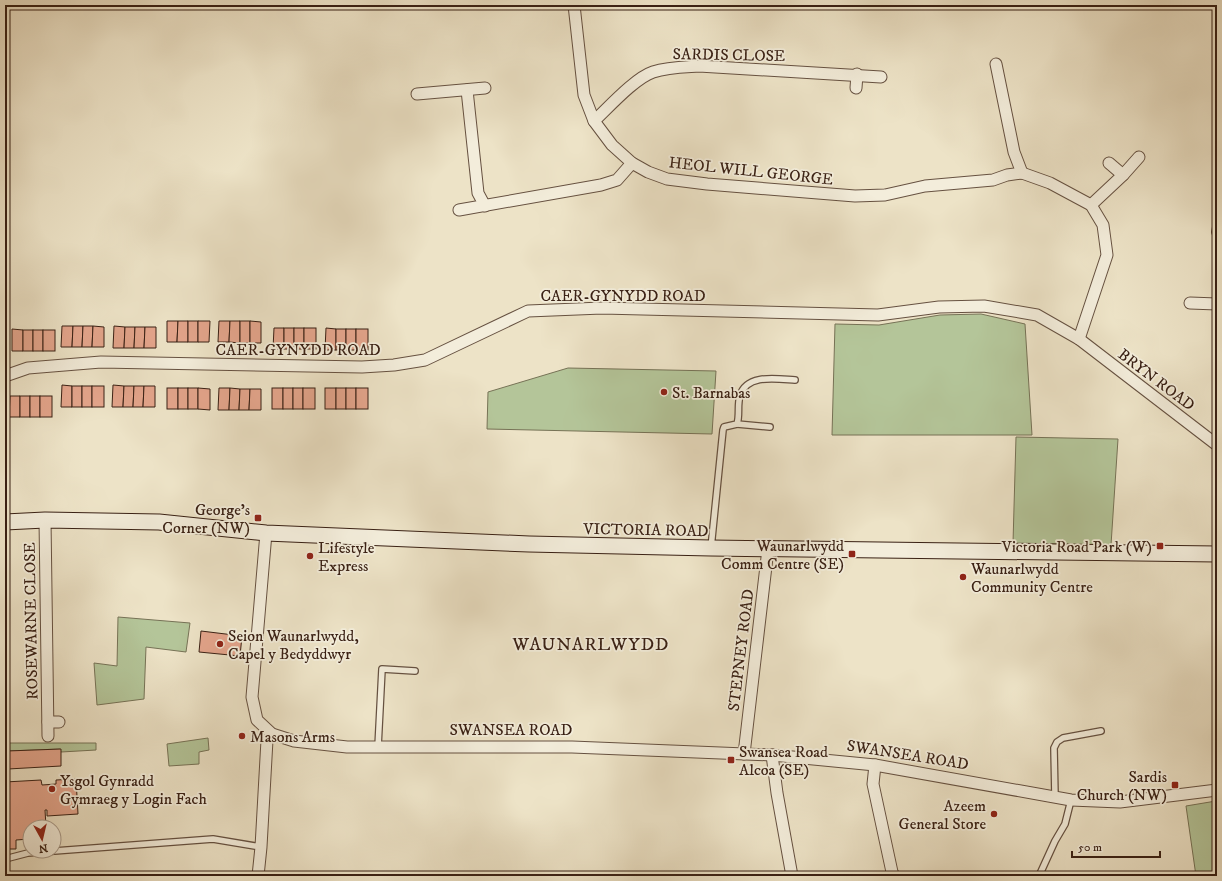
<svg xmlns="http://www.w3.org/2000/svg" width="1222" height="881" font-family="'IM FELL DW Pica',serif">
	<rect width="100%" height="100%" fill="#ede3c7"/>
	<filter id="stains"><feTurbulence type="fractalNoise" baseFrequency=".005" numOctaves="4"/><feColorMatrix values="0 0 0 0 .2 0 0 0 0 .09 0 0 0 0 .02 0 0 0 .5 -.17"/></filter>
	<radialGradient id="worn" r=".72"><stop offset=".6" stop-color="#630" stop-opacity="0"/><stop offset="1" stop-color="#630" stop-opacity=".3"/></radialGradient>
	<g fill="#b4c599" stroke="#767256">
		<polygon points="981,314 1025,324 1032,435 832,435 835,324 879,325 940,315"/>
		<polygon points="568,368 716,371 712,434 487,429 488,392"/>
		<polygon points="1016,437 1118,439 1111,545 1013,543"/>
		<polygon points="118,617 190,623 186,652 146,647 144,699 97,705 94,663 117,666"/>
		<polygon points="208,738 209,750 199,752 199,764 169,766 167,744"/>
		<polygon points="5,743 96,743 96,750 61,752 60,749 8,751 8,754 5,755"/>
		<polygon points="1216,801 1217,809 1217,876 1196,876 1186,806"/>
	</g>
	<g fill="#e4a58c" stroke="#392014">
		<polygon points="167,321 178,321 177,342 167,342"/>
		<polygon points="178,321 188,321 188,342 177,342"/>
		<rect x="188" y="321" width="10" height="21"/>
		<polygon points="198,321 210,321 209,342 198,342"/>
		<polygon points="219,321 230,321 229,342 218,342"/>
		<polygon points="230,321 240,321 240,343 229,342"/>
		<rect x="240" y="321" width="10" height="22"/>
		<polygon points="250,321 261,322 261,343 250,343"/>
		<polygon points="62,326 73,326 72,347 61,347"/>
		<polygon points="73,326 83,326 82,347 72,347"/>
		<polygon points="83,326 93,326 92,347 82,347"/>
		<polygon points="93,326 104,327 104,347 92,347"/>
		<polygon points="114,326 125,327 124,348 113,348"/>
		<polygon points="125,327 135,327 134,348 124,348"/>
		<polygon points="135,327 145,327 144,348 134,348"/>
		<polygon points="145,327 156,327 156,348 144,348"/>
		<polygon points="274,328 284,328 284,349 273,349"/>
		<rect x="284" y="328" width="10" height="21"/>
		<rect x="294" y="328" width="10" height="21"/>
		<rect x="304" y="328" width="12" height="21"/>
		<polygon points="326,328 336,329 336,350 325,350"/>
		<polygon points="12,329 23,330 23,351 12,351"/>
		<rect x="336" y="329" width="10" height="21"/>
		<rect x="346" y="329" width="10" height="21"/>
		<rect x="356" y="329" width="12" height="21"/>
		<rect x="23" y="330" width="10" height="21"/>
		<rect x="33" y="330" width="10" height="21"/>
		<rect x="43" y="330" width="12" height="21"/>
		<polygon points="62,385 72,386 72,407 61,407"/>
		<polygon points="113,385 124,386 123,407 112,407"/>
		<rect x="72" y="386" width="10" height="21"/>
		<rect x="82" y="386" width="10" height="21"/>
		<rect x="92" y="386" width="12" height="21"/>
		<polygon points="124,386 134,386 133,407 123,407"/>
		<polygon points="134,386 144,386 143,407 133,407"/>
		<polygon points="144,386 155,386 155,407 143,407"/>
		<rect x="167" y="388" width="11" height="21"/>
		<rect x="178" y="388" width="10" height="21"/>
		<rect x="188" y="388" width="10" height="21"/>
		<polygon points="198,388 210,389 210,410 198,409"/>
		<polygon points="219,388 230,388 229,410 218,410"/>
		<polygon points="230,388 240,389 239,410 229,410"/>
		<rect x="272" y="388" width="11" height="21"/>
		<rect x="283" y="388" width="10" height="21"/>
		<rect x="293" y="388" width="10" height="21"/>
		<rect x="303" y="388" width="12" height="21"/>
		<rect x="325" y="388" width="11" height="21"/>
		<rect x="336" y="388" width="10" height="21"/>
		<rect x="346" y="388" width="10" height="21"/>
		<rect x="356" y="388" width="12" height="21"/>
		<polygon points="240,389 250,389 249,410 239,410"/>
		<polygon points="250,389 261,389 261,410 249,410"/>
		<polygon points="10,396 20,396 20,417 9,417"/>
		<rect x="20" y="396" width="10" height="21"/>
		<rect x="30" y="396" width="10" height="21"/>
		<rect x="40" y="396" width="12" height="21"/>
		<polygon points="201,631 242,636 240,656 199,652"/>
		<polygon points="61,749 61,766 8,769 7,751"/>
		<polygon points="76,779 78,814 47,816 47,810 45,810 46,827 30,827 30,839 16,840 16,849 5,849 5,782 41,780 42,785 56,784 56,780"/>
	</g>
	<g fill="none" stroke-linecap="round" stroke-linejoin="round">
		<defs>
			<g id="service">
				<polyline points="1217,222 1215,232 1217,237"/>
				<polyline points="737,424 770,427"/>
				<path d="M711 548 723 430 724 427 737 424C740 415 737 405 740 396 746 373 778 379 795 380"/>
				<polyline points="378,747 382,669 415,671"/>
				<polyline points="1055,797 1054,748 1057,742 1063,738 1101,731"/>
				<polyline points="5,859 28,853 213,839 261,847"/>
				<polyline points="1039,876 1055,841 1065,824 1071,800"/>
			</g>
			<g id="minor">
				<polyline points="574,5 584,95 594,121 612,145 632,163 648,172 667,179 707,184 855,196 885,195 925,186 993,180 1007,175 1022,173 1050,183 1091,205 1103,225 1107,255 1079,339"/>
				<polyline points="996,64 1014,152 1022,173"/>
				<polyline points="856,88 857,74"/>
				<polyline points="467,90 478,193 485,206"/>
				<polyline points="417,94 485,88"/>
				<path d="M594 121C609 107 635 78 653 72 668 67 684 67 699 66L881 77"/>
				<polyline points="1109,163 1123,175"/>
				<polyline points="1091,205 1123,175 1139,157"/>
				<polyline points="459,210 601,185 617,180 632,163"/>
				<polyline points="1190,303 1217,304"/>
				<polyline points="5,376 28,368 101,362 362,367 394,365 425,360 528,311 602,308 878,315 939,307 984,306 1037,315 1079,339 1217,445"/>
				<polyline points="45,520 48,736"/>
				<polyline points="266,533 252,697 257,720 272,734 294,741 347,747 572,747 772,755 875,765 1071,800 1120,802 1217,790"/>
				<polyline points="48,722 59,722"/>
				<polyline points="744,754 768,549"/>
				<polyline points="772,755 777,793 792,876"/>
				<polyline points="875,765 873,784 892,872 894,876"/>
				<polyline points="258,876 261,847 267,740 272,734"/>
			</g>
			<polyline id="secondary" points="5,522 45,520 159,522 266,533 529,544 711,548 1217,554"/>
		</defs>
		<use href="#service" stroke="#665141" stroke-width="8"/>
		<use href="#minor" stroke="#665141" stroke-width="13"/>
		<use href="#secondary" stroke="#392014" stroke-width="17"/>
		<use href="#service" stroke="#f3eddb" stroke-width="5.5"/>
		<use href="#minor" stroke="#f3eddb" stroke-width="11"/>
		<use href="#secondary" stroke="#f3eddb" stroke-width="15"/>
	</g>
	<g fill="#8f2418" stroke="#f3eddb" stroke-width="1.5">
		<circle cx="664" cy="392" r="4"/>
		<rect x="254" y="514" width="8" height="8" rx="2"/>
		<rect x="1156" y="542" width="8" height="8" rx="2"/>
		<rect x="848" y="550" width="8" height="8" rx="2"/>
		<circle cx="310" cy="556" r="4"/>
		<circle cx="963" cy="577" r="4"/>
		<circle cx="220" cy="644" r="4"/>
		<circle cx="242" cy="736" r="4"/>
		<rect x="727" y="756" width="8" height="8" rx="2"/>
		<rect x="1171" y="781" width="8" height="8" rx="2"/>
		<circle cx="52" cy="789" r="4"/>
		<circle cx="994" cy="814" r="4"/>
	</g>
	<g text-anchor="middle" stroke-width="3.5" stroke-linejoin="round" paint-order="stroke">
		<g font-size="16" fill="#392014" stroke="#f3eddb">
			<text transform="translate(729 54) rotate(1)" y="6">SARDIS CLOSE</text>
			<text transform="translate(751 170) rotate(6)" y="6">HEOL WILL GEORGE</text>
			<text x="623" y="301">CAER-GYNYDD ROAD</text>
			<text x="298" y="355">CAER-GYNYDD ROAD</text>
			<text transform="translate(1157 379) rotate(37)" y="6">BRYN ROAD</text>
			<text transform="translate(646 529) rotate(1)" y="6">VICTORIA ROAD</text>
			<text transform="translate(30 621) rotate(-91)" y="6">ROSEWARNE CLOSE</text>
			<text transform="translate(740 650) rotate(-83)" y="6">STEPNEY ROAD</text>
			<text x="511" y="735">SWANSEA ROAD</text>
			<text transform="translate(908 754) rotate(9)" y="6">SWANSEA ROAD</text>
		</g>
		<g font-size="16" fill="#392014" stroke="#f3eddb" text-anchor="start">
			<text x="672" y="398">St. Barnabas</text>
			<text x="250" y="515" text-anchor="end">George's<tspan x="250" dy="18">Corner (NW)</tspan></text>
			<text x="844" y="551" text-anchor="end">Waunarlwydd<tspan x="844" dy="18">Comm Centre (SE)</tspan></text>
			<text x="1152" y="552" text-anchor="end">Victoria Road Park (W)</text>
			<text x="318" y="553">Lifestyle<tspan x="318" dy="18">Express</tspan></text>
			<text x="971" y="574">Waunarlwydd<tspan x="971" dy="18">Community Centre</tspan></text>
			<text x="228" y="641">Seion Waunarlwydd,<tspan x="228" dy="18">Capel y Bedyddwyr</tspan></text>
			<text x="250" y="742">Masons Arms</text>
			<text x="739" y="757">Swansea Road<tspan x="739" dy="18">Alcoa (SE)</tspan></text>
			<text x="1167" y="782" text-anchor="end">Sardis<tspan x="1167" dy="18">Church (NW)</tspan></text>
			<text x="60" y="786">Ysgol Gynradd<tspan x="60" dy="18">Gymraeg y Login Fach</tspan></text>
			<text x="986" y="811" text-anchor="end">Azeem<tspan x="986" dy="18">General Store</tspan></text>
		</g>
		<g font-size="18" letter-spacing="1" fill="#392014" stroke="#f3eddb">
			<text x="591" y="650">WAUNARLWYDD</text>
		</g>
	</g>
	<rect width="1222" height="881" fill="none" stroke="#ede3c7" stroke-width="20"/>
	<rect x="6" y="6" width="1210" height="869" fill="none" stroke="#392014" stroke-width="2"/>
	<rect x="10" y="10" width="1202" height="861" fill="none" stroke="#392014"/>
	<g transform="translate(42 839) rotate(172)"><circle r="19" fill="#f3eddb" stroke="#a99b8b"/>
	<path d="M0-3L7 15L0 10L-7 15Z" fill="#8f2418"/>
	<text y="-6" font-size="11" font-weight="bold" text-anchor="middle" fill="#392014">N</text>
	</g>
	<path d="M1072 851v6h88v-6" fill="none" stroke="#392014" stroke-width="2"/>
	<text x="1078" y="851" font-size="12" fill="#392014" stroke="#f3eddb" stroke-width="3" paint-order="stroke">50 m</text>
	<rect width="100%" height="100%" filter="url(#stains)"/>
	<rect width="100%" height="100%" fill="url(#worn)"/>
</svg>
